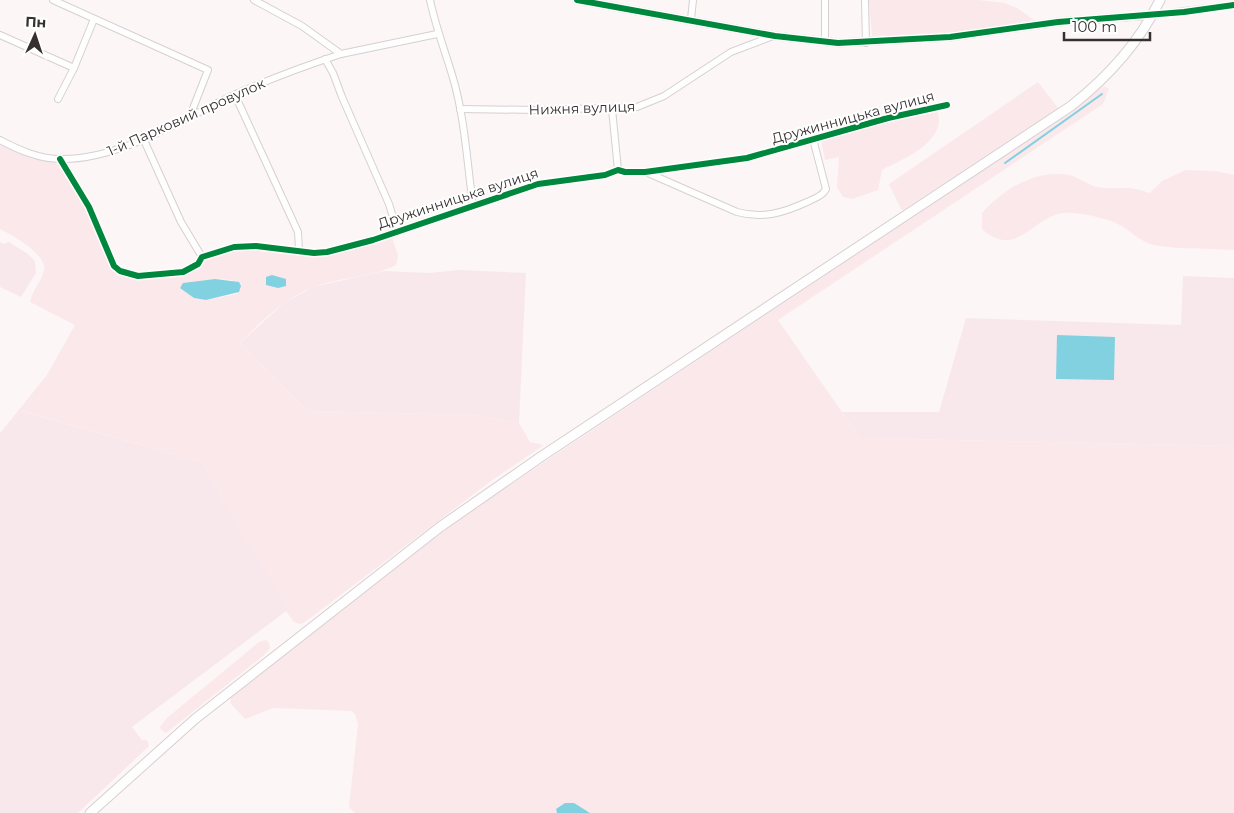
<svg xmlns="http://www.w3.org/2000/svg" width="1234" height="813" font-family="Montserrat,sans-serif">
	<rect width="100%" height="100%" fill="#fcf6f7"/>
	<g fill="#f9e8eb">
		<polygon points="0,242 3,244 9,242 28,254 35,261 36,273 21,297 0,287"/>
		<polygon points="460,270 526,273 519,423 475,415 307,411 240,343 284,303 313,287 384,271 429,273"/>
		<polygon points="1183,276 1234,278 1234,446 860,438 842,412 939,412 966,318 1181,325"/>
		<polygon points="21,411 201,462 289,609 132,727 142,740 147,740 149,746 78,813 0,813 0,433"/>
	</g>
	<g fill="#fbe8eb" fill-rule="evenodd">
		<polygon points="869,0 979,0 1004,3 1017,8 1034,20 956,32 872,36"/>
		<polygon points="1038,82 1058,108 903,210 901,209 889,184"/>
		<polygon points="1104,86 1109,89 1103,104 778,320 860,438 1234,446 1234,813 590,813 588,811 556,809 557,813 355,813 349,807 358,724 355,714 351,711 273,708 245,719 231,704 230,698 396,566 481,504 1068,114"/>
		<path d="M938 111C938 116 940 122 938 127 930 149 901 160 882 170L878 190 852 199 843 197 837 187 839 157 825 160 821 140 846 131Z"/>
		<path d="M0 143 32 159 50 160 59 165 78 191 120 274 131 279H142L190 272 205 259 235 249 294 252 318 257 392 237 398 256 396 265C370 278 341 277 314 287 286 297 260 322 240 343L307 411 475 415 519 423 530 442 544 445 491 481 305 622 300 624 294 622 286 611 288 608 201 462 22 411 0 433 47 375 75 325 30 302C32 290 42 281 44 270 47 254 12 235 0 229ZM215 279 232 280 237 294 206 300 194 298 181 287 186 283Z"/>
		<path d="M1186 170 1216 171 1234 175V250C1208 248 1179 250 1154 245 1140 242 1130 230 1118 224 1106 218 1086 214 1073 213 1034 208 1020 263 982 229V213C1003 189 1036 169 1069 175 1079 177 1087 185 1097 187 1106 189 1114 188 1124 188 1132 187 1141 191 1150 193L1162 181Z"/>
		<polygon points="266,640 269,643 270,648 263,656 166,733 159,728 167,718 259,642"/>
	</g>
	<g fill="#82d1e1">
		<polygon points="272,275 286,279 286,286 278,288 266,285 266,277"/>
		<polygon points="215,279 239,282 241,286 239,292 206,300 194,298 180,288 183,283"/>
		<polygon points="1057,335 1115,337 1114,380 1056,379"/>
		<polygon points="565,803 574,803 590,813 557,813 556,809"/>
	</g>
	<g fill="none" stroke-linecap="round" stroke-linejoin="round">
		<polyline stroke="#82d1e1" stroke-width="2" points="1005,163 1102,94"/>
		<defs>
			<g id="minor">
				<polyline points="53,0 208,70 190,116"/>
				<polyline points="254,0 302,26 341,54 437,34"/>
				<path d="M430 0C436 28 445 51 453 78 465 119 467 163 473 205"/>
				<polyline points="825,0 825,42"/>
				<polyline points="865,0 866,43"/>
				<polyline points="1153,15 1234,5"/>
				<polyline points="691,19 693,0"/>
				<polyline points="0,35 74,68"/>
				<polyline points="325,59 333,73 342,97 389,204 397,230"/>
				<polyline points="235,95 298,232 299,250"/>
				<polyline points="58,99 74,68 94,19"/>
				<polyline points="460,109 537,110 637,107 664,96 731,52 773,36"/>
				<polyline points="612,109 618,170"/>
				<polyline points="143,138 181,222 202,257"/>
				<path d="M0 140C19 150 39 159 61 159 120 160 182 119 234 95 269 79 305 66 341 54"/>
				<polyline points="60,159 89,207 114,266 120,271 138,276 183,272 198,264 202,257 234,247 256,246 314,253 327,252 373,240 538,184 605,175 618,170 625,172 645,172 747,158 888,118 947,105"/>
				<path d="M648 173 737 212C763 219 783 213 807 202 813 199 820 197 824 192L826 189 813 139"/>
			</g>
			<polyline id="tertiary" points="577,0 775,36 838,43 950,37 1058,22 1153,15"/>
			<path id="secondary" d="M90 813 195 719 440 527 542 456 1071 106C1108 77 1139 43 1160 0"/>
		</defs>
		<use href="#minor" stroke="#d6d0d1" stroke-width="8"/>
		<use href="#tertiary" stroke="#d6d0d1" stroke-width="9"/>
		<use href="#secondary" stroke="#d6d0d1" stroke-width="11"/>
		<use href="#minor" stroke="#fffefe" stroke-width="6"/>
		<use href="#tertiary" stroke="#fffefe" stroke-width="8"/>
		<use href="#secondary" stroke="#fffefe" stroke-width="9"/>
		<defs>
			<g id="cycleway">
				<polyline points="577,0 775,36 838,43 950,37 1058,22 1184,12 1234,5"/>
				<polyline points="60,159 89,207 114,266 120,271 138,276 183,272 198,264 202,257 234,247 256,246 314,253 327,252 373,240 538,184 605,175 618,170 625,172 645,172 747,158 888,118 947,105"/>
			</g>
		</defs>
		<use href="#cycleway" stroke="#fff" stroke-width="9"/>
		<use href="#cycleway" stroke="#00873e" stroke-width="6"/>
	</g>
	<g text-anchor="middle" stroke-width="4" stroke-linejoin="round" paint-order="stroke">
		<g font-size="14" fill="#363031" stroke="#fff">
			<text transform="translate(582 108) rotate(-2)" y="5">Нижня вулиця</text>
			<text transform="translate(186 117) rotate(-24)" y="5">1-й Парковий провулок</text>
			<text transform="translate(853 117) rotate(-15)" y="5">Дружинницька вулиця</text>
			<text transform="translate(458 198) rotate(-18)" y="5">Дружинницька вулиця</text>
		</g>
	</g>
	<g transform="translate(35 35) rotate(3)" stroke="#ffffff" stroke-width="4" paint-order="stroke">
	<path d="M0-4L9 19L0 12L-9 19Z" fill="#363031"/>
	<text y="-8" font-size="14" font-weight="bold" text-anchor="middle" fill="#363031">Пн</text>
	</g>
	<path d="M1064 32v8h86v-8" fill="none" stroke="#363031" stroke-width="2.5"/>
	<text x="1072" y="32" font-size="15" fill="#363031" stroke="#ffffff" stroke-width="4" paint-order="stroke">100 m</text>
</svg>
